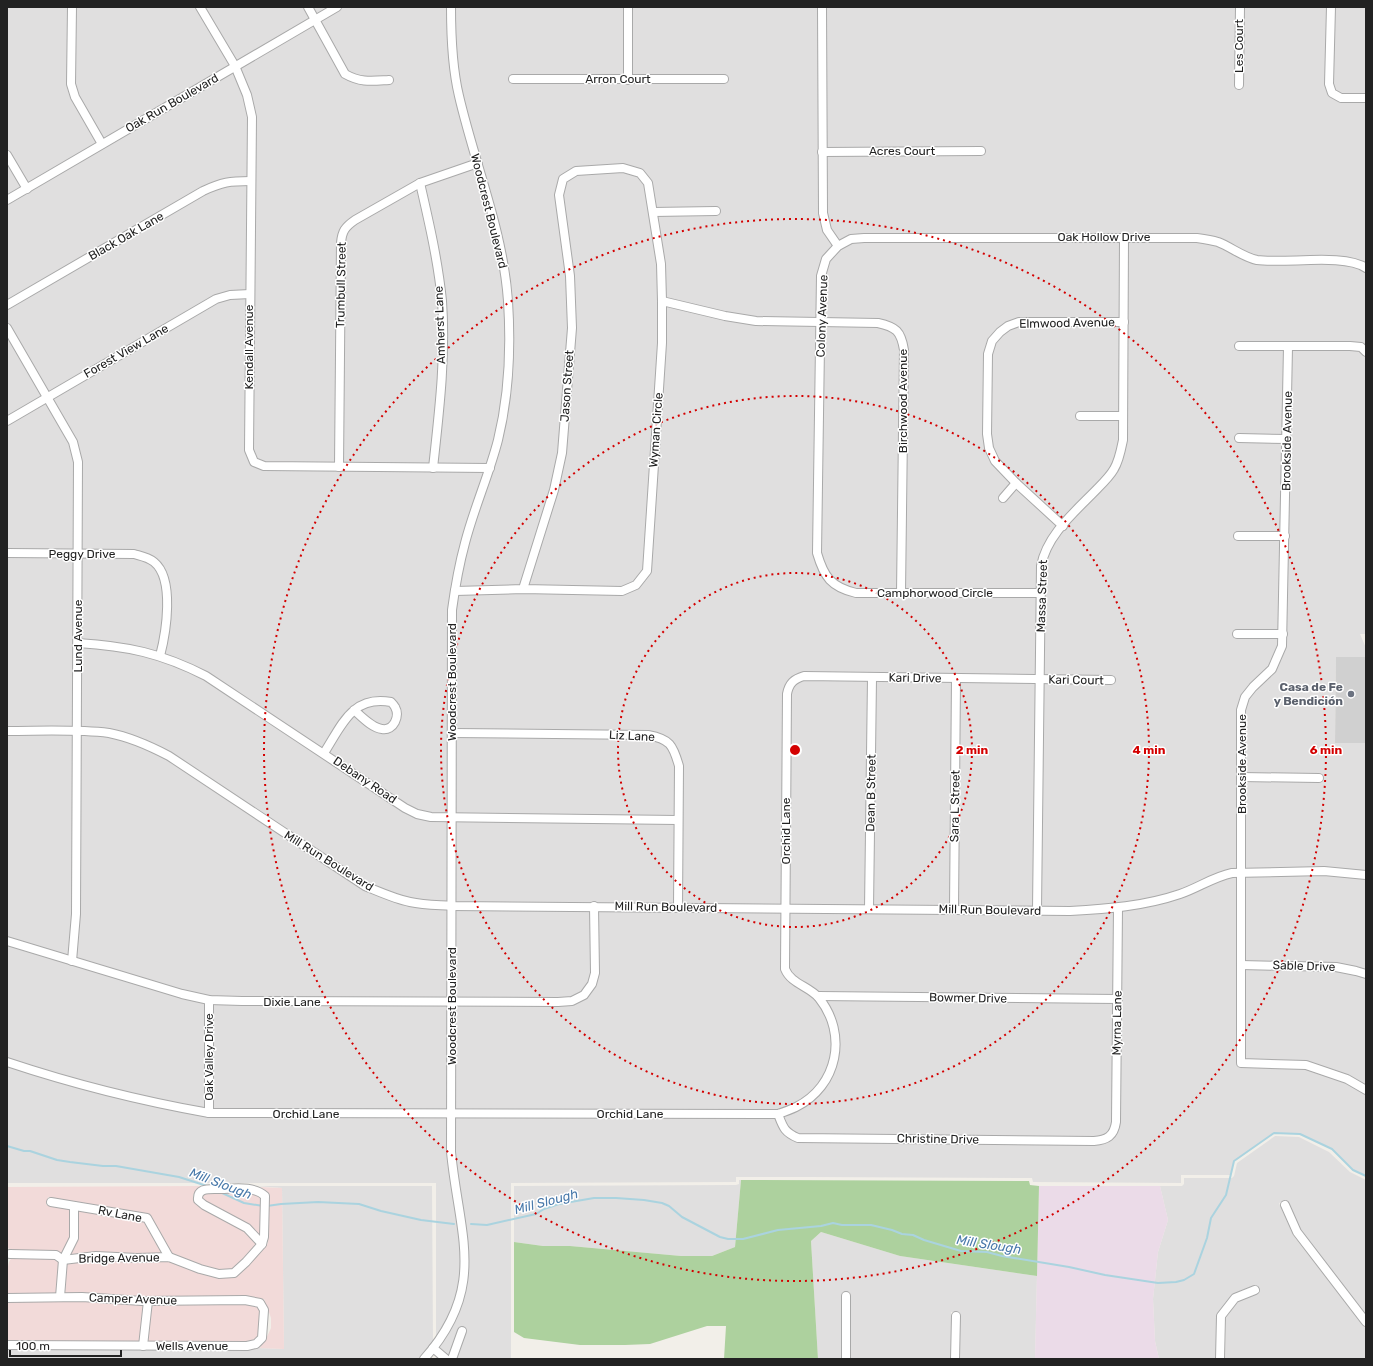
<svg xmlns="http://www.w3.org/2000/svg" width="1373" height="1366" font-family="Rubik,sans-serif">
	<rect width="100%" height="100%" fill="#f2efe9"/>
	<g fill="#e0dfdf">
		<polygon points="7,7 1366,7 1366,634 1360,634 1366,648 1366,657 1336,657 1335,743 1366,743 1366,1176 1353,1170 1332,1149 1300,1134 1274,1133 1234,1161 1230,1175 1181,1175 1181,1183 1033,1182 1032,1178 810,1177 736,1177 736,1182 511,1183 511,1359 436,1359 436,1183 7,1183"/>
		<polygon points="1275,1136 1299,1137 1329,1152 1350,1172 1366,1180 1366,1315 1301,1231 1287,1201 1279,1203 1293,1235 1366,1329 1366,1359 1225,1359 1226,1318 1238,1301 1260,1291 1256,1285 1233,1294 1218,1314 1216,1359 1159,1359 1155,1341 1153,1299 1158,1252 1168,1220 1160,1186 1182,1186 1184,1184 1184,1178 1232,1178 1234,1176 1237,1163"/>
		<polygon points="739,1180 741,1180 735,1247 712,1256 681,1256 570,1246 543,1246 514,1242 514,1186 736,1185 739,1184"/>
		<polygon points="256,1186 432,1186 433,1342 418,1359 7,1359 7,1348 146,1350 255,1348 256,1350 258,1348 284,1349 282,1188"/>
		<polygon points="821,1232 900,1256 1037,1276 1035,1359 960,1359 960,1312 951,1312 951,1359 850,1359 850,1292 842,1292 841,1359 818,1359 811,1241"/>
	</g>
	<g fill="#f2dad9">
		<polygon points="202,1186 196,1190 193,1195 193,1200 197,1205 244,1231 256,1244 243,1260 232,1269 219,1271 202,1265 172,1254 151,1217 148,1215 48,1197 46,1205 70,1209 70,1237 62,1254 56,1251 11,1250 7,1247 7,1187"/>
		<polygon points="260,1187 282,1188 284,1349 258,1348 261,1347 261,1345 266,1339 271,1328 271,1318 268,1309 264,1302 265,1300 261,1298 259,1299 245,1296 144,1297 65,1293 67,1263 96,1259 167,1260 217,1278 237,1275 249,1264 268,1243 269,1196 268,1193"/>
		<polygon points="247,1192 257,1194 260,1197 260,1237 249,1225 207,1202 202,1198 203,1194 205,1193"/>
		<polygon points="79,1210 144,1222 162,1253 137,1254 96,1252 70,1255 79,1238"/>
		<polygon points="12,1257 55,1258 59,1261 57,1293 7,1294 7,1271 9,1262"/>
		<polygon points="7,1301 82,1301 143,1305 139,1342 7,1341"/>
		<polygon points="233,1304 245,1304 257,1306 260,1312 258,1336 254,1341 246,1342 147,1342 152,1305"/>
	</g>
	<polygon fill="#ebdbe8" points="1039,1186 1160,1186 1168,1220 1158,1252 1153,1299 1155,1341 1159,1359 1035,1359"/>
	<polygon fill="#d0d0d0" points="1336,657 1366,657 1366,743 1335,743"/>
	<polygon fill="#add19e" points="741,1180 1029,1181 1030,1185 1039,1186 1037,1276 900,1256 821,1232 811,1241 818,1359 724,1359 726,1326 707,1326 650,1344 625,1345 580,1345 524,1338 514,1332 514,1242 543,1246 570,1246 681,1256 712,1256 735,1247"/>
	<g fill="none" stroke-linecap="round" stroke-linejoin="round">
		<g stroke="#aad3df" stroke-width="2">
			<polyline points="7,1146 24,1151 30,1151 57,1160 70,1162 103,1166 116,1166 179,1177 207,1186"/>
			<polyline points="220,1192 244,1203 263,1206"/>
			<polyline points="267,1206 281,1204 318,1202 359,1204 381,1211 421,1220 454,1224"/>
			<polyline points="471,1224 487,1225 536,1214 544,1209 559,1204 594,1198 616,1198 644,1200 662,1203 669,1206 682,1217 720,1237 728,1239 743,1239 778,1230 821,1226 833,1223 842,1225 871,1225 892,1230 902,1234 913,1235 924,1240 961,1251 987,1252 1002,1256 1069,1267 1105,1275 1158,1283 1176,1282 1184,1280 1194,1274 1207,1238 1211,1218 1226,1195 1234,1161 1274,1133 1300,1134 1332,1149 1353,1170 1366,1176"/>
		</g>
		<defs>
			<g id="minor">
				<polyline points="72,7 71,84 75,97 102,144"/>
				<polyline points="200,7 235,66 247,95 252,117 249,450 254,462 264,466 490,468"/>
				<path d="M308 7 345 74C361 83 372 81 389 80"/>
				<polyline points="628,7 628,80"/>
				<polyline points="822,7 823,213 827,230 838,246"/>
				<polyline points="1331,7 1329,84 1332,93 1341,98 1366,98"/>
				<polyline points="513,79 724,79"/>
				<polyline points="1239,85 1240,7"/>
				<polyline points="822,152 981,151"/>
				<polyline points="7,155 27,189"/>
				<path d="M420 183C429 222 438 261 442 301 446 357 439 413 433 468"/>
				<polyline points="7,200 337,7"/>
				<polyline points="653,212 716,211"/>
				<path d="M662 301 725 316 756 321 878 323C896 327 901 331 904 350L901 593"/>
				<path d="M7 305 203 191C222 182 230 181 250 181"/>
				<polyline points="7,328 73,442 78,462 76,914 72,961"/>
				<polyline points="1239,346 1350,346 1361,347 1366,352"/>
				<polyline points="1288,347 1282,646 1272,669 1253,687 1245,697 1241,710 1241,1063 1306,1065 1347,1079 1366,1090"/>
				<polyline points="1080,416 1123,416"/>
				<polyline points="7,421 216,299 230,295 250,294"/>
				<polyline points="1239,438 1287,439"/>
				<path d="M339 467 341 243C342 231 345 227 355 220L420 183 478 163"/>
				<polyline points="1003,498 1016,483"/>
				<polyline points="1063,526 1016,483 995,461 989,448 987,434 988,354 992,341 1000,332 1008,326 1019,322 1124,322"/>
				<polyline points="1238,536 1285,536"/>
				<path d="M7 553 134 554C141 556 148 557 154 562 175 579 166 633 160 656"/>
				<polyline points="455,591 523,589 622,591 636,585 647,571 662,343 662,301 661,264 648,183 640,173 623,168 576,171 563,179 559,195 570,276 572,328 562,453 554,490 523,589"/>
				<path d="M1041 593H856C831 587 824 577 817 553L821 276 826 259 838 246 851 239 864 238H1197C1204 239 1211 240 1218 242 1231 247 1243 257 1257 260 1286 264 1344 253 1366 268"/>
				<polyline points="1237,634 1283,634"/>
				<path d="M78 643C127 646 161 653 206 676L405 808 417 814 431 817 678 820"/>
				<path d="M7 731C41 731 75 729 109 733 130 737 150 746 169 756L365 886C380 892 395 899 410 902 424 905 438 905 451 906L1070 911C1107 909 1145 906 1180 894 1198 888 1213 877 1232 873L1324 871 1366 875"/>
				<path d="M452 733 648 735C670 739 673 745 679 766L678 907"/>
				<path d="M324 753C342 725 352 695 391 702 393 704 394 705 395 707 400 716 394 731 382 729 372 728 362 717 354 710"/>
				<polyline points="1241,777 1319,778"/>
				<polyline points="869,909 872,678"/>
				<polyline points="954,909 956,679"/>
				<path d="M1037 910 1041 566C1047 534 1076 511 1098 488 1104 482 1110 476 1114 469 1119 461 1121 450 1123 440L1124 237"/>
				<polyline points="7,941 182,994 209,1000 242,1001 558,1002 572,1001 584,995 592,984 595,973 594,906"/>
				<polyline points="1241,965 1336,967 1356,971 1366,974"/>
				<polyline points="818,996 1118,999"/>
				<polyline points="209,1000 209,1113"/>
				<path d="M7 1062C73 1084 141 1101 209 1113L778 1114C784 1112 790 1110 796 1107 838 1086 848 1034 819 998 809 986 791 984 785 969L787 694C789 683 794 679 804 676L1111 680"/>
				<path d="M778 1114C783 1127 784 1132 798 1138L1094 1141C1107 1140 1114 1136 1116 1122L1118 908"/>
				<path d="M217 1189C233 1189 253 1185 265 1196L264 1237 262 1244 247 1228 204 1205 198 1200C197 1188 208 1189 217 1189Z"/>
				<polyline points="51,1202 147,1218 169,1257"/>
				<polyline points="1285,1205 1297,1232 1366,1322"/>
				<polyline points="10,1254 56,1255 63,1260 96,1256 137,1258 169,1257 200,1269 219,1274 234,1273 246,1262 262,1244"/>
				<polyline points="60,1297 63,1260 74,1238 74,1206"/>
				<polyline points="7,1298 82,1297 142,1301 245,1300 260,1303 264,1310 262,1338 256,1344 247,1346 7,1345"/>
				<polyline points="143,1346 148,1301"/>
				<polyline points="433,1348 446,1359"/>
				<path d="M424 1359C488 1287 459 1235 451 1152L452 610C455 588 459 565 465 543 474 508 489 475 498 440 509 395 511 347 508 301 503 230 475 165 459 96 452 67 451 37 451 7"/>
				<polyline points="452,1359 462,1331"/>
				<polyline points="846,1359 846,1296"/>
				<polyline points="955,1359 956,1316"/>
				<polyline points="1220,1359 1221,1316 1235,1298 1255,1290"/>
			</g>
		</defs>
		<use href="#minor" stroke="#a9a9a9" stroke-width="10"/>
		<use href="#minor" stroke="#fff" stroke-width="8"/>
	</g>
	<g fill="none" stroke="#d40000" stroke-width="2" stroke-dasharray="2 4">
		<circle cx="795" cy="750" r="177"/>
		<circle cx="795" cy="750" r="354"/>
		<circle cx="795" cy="750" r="531"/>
	</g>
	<circle fill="#6b7280" stroke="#fff" stroke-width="1.5" cx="1351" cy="694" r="4"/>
	<g text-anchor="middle" stroke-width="3" stroke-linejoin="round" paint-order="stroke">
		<g font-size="12" fill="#222" stroke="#fff">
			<text transform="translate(1239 46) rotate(-90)" y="4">Les Court</text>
			<text x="618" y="83">Arron Court</text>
			<text transform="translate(172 103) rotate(-30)" y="4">Oak Run Boulevard</text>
			<text x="902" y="155">Acres Court</text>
			<text transform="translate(489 211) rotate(76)" y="4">Woodcrest Boulevard</text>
			<text transform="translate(126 236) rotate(-30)" y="4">Black Oak Lane</text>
			<text x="1104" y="241">Oak Hollow Drive</text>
			<text transform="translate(341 285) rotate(-89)" y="4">Trumbull Street</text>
			<text transform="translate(822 316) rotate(-88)" y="4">Colony Avenue</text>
			<text transform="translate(1067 323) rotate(-1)" y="4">Elmwood Avenue</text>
			<text transform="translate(440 325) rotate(-92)" y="4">Amherst Lane</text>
			<text transform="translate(249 347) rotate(-90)" y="4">Kendall Avenue</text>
			<text transform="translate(126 351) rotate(-30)" y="4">Forest View Lane</text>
			<text transform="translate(567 386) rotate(-86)" y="4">Jason Street</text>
			<text transform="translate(903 401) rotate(-90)" y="4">Birchwood Avenue</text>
			<text transform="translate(656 430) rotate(-86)" y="4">Wyman Circle</text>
			<text transform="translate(1287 441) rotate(-89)" y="4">Brookside Avenue</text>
			<text x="82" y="558">Peggy Drive</text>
			<text x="935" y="597">Camphorwood Circle</text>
			<text transform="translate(1042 596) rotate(-88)" y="4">Massa Street</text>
			<text transform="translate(78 636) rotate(-90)" y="4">Lund Avenue</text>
			<text transform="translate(915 678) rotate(1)" y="4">Kari Drive</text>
			<text transform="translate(1076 680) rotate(1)" y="4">Kari Court</text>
			<text transform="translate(452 682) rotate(-90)" y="4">Woodcrest Boulevard</text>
			<text transform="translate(632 736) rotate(3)" y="4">Liz Lane</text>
			<text transform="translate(1242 764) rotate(-90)" y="4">Brookside Avenue</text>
			<text transform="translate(365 780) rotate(34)" y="4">Debany Road</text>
			<text transform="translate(871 793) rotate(-89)" y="4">Dean B Street</text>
			<text transform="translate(955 806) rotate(-89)" y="4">Sara L Street</text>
			<text transform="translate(786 831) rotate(-90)" y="4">Orchid Lane</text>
			<text transform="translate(329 861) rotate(32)" y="4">Mill Run Boulevard</text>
			<text transform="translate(666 907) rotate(1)" y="4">Mill Run Boulevard</text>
			<text transform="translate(990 910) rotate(1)" y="4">Mill Run Boulevard</text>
			<text transform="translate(1304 966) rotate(2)" y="4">Sable Drive</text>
			<text transform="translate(968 998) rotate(1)" y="4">Bowmer Drive</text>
			<text x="292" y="1006">Dixie Lane</text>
			<text transform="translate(452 1006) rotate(-90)" y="4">Woodcrest Boulevard</text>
			<text transform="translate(1117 1023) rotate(-89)" y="4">Myrna Lane</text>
			<text transform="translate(209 1057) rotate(-90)" y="4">Oak Valley Drive</text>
			<text x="306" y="1118">Orchid Lane</text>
			<text x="630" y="1118">Orchid Lane</text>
			<text transform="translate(938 1139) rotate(1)" y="4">Christine Drive</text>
			<text transform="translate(120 1214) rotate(11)" y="4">Rv Lane</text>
			<text transform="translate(119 1258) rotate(-1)" y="4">Bridge Avenue</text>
			<text transform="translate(133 1299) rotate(2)" y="4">Camper Avenue</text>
			<text x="192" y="1350">Wells Avenue</text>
		</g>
		<g font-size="12" font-weight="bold" fill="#5b616d" stroke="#fff" text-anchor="end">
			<text x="1343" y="691">Casa de Fe<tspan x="1343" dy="14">y Bendición</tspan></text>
		</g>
		<g font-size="13" font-style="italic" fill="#4a7aab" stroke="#fff">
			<text transform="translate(221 1183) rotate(21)" y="5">Mill Slough</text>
			<text transform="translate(546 1201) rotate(-15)" y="5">Mill Slough</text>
			<text transform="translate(989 1244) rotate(9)" y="5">Mill Slough</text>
		</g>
	</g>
	<circle cx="795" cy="750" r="6" fill="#d40000" stroke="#fff" stroke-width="2"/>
	<g font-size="12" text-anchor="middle" font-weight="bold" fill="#d40000" stroke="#fff" stroke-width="3" stroke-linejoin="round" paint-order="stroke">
		<text x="972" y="754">2 min</text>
		<text x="1149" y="754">4 min</text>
		<text x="1326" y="754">6 min</text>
	</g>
	<rect width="1373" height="1366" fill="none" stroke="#222222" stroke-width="16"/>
	<path d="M10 1350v6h111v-6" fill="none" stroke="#222222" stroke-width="2"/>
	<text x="16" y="1350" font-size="12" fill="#222222" stroke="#ffffff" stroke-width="3" paint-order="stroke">100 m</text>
</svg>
